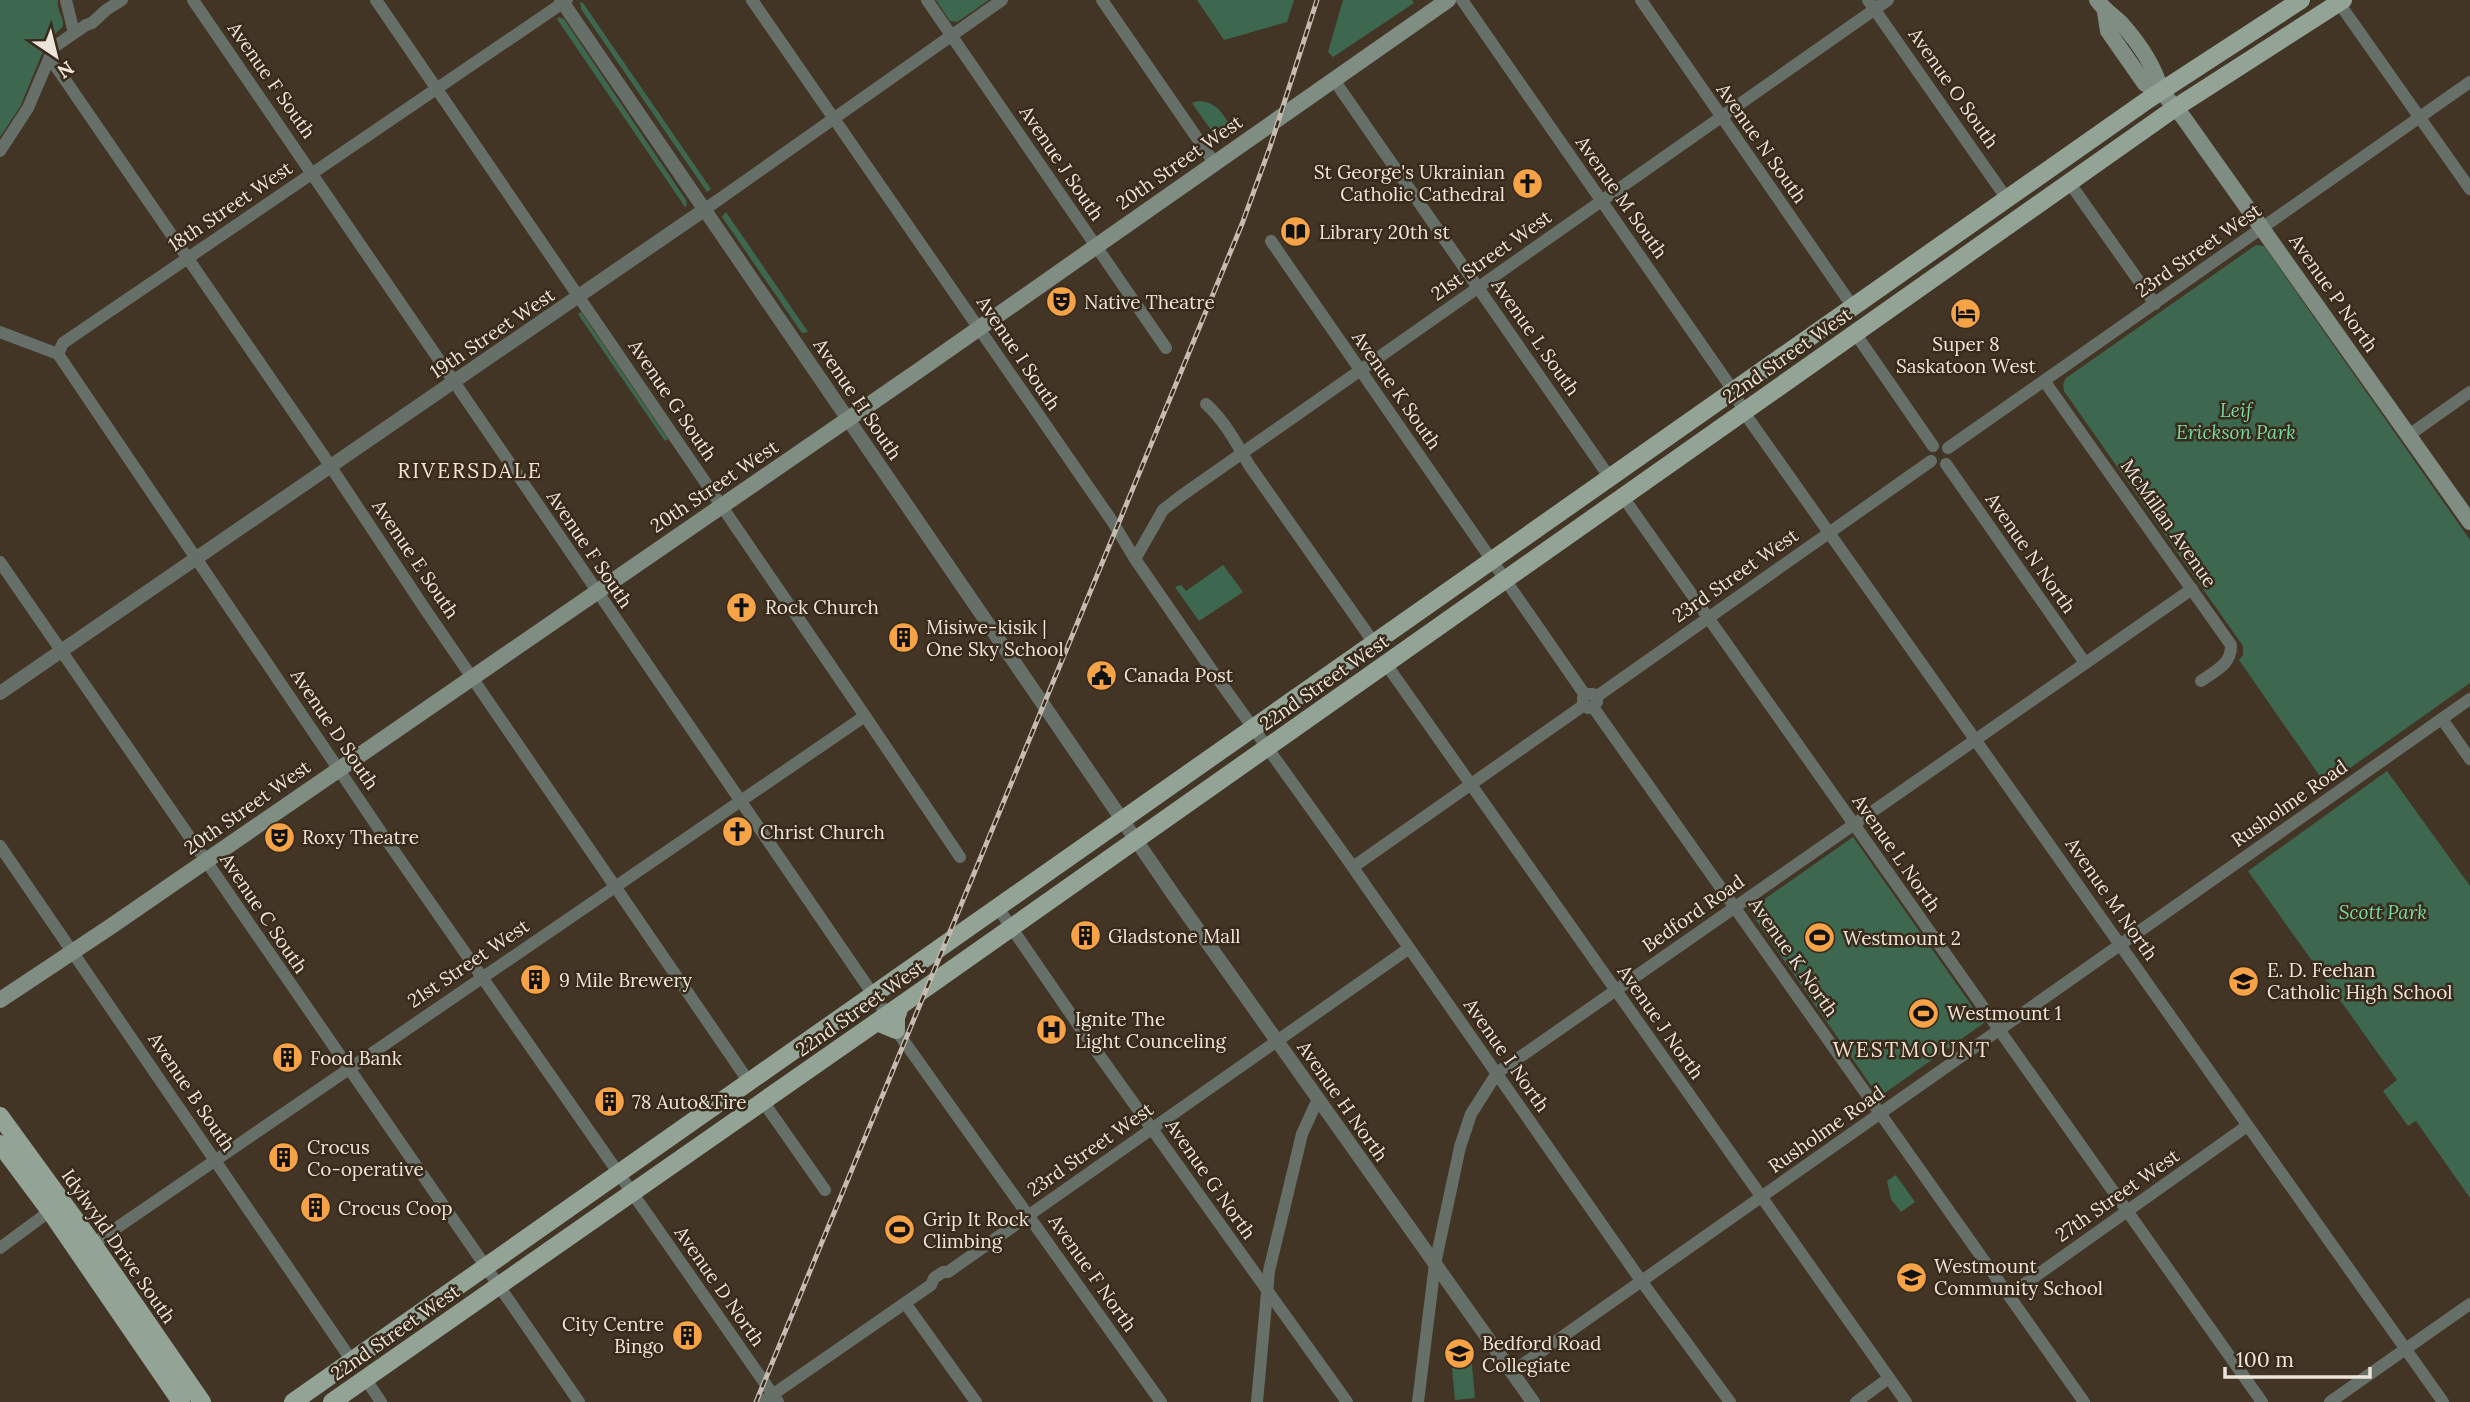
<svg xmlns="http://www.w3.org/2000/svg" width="2470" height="1402" font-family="Lora,serif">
	<rect width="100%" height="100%" fill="#433526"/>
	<g fill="#3d684f">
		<path d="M0 0H58C56 10 64 16 63 26L49 40 44 49 20 107 0 137Z"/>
		<polygon points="936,0 989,0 957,22 950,21"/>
		<polygon points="1197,0 1294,0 1287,22 1224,40"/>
		<polygon points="1343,0 1412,0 1414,3 1333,57 1328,52"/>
		<polygon points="580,2 583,3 711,189 707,192 581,9"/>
		<polygon points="559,17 564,19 686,200 687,205 685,207 557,19"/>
		<path d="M1198 101C1217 101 1223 115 1233 129L1218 140 1192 103Z"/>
		<polygon points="726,212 808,332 802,333 722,217"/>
		<polygon points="2256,245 2264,246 2470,540 2470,683 2326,785 2239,660 2243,655 2243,646 2064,391 2063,384 2066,378"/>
		<polygon points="581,312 668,439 665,441 578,314"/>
		<polygon points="1223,565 1243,592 1199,621 1175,587 1181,585 1186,591"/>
		<polygon points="2387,771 2470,886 2470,1198 2416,1121 2408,1126 2383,1091 2397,1080 2248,871"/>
		<polygon points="1853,837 1984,1023 1879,1097 1749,910"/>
		<polygon points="1896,1175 1915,1202 1901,1212 1891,1199 1887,1181"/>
		<polygon points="1471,1355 1475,1398 1455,1400 1451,1357"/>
	</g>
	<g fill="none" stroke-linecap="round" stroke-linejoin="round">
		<g stroke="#666f68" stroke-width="12">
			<polyline points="66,0 74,33"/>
			<polyline points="193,0 887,1015"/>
			<polyline points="376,0 865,716 960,857"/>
			<polyline points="752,0 1112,521 1135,559 1213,672 1345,856 1642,1282 1730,1402"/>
			<polyline points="927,0 1166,348"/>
			<polyline points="1102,0 1215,164"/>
			<polyline points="1462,0 1728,383 1748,418 2443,1402"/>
			<polyline points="1641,0 1853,307"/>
			<polyline points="1868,0 2007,199"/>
			<polyline points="2339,3 2470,189"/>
			<polyline points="50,58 323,455 427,612 749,1082"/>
			<polyline points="1334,80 1610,478"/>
			<polyline points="0,151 28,108 54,47 86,25 92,23 106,10 122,0"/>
			<polyline points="2069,182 2155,304"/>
			<polyline points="704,210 1002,0"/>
			<polyline points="1271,241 1585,695"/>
			<polyline points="0,332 58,354 383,835 778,1402"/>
			<polyline points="1855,333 1933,446"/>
			<polyline points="58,354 63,343 567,0"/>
			<path d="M2045 382 2231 645C2232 664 2215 671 2201 681"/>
			<path d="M1206 404C1224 420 1237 444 1249 465L1374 643"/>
			<polyline points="2409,435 2470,392"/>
			<polyline points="1948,448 2470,82"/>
			<polyline points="1946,464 2085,663"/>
			<polyline points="1623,497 2262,1402"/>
			<polyline points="1135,559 1163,510 1181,496 1888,0"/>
			<polyline points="0,562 579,1402"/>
			<polyline points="1386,664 1906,1402"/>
			<polyline points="1596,697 1593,694 1587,694 1583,698 1583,704 1588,708 1593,707 1597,702 1596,697 1931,461"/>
			<polyline points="1593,707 2084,1402"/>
			<polyline points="2442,719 2470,759"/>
			<polyline points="0,846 352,1361"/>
			<polyline points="1353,867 1584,705"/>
			<polyline points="998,908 1092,1045 1347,1402"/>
			<polyline points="896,1030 1161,1402"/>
			<polyline points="762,1100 825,1190"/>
			<polyline points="93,1244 865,716"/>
			<polyline points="0,1248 54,1208"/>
			<polyline points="2009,1295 2247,1126"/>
			<polyline points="905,1303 976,1402"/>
			<polyline points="1512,1372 2470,699"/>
			<polyline points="365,1378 381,1402"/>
			<polyline points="762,1402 931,1285 934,1278 943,1272 948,1272 1408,949"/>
			<polyline points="1257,1402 1269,1271 1302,1134 1318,1099"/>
			<polyline points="1418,1402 1435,1264 1460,1147 1471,1114 1497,1073 2192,589"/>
			<polyline points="1856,1402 1889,1378"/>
			<polyline points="2330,1402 2470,1304"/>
		</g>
		<g stroke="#666f68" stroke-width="14">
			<polyline points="561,0 1175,897 1533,1402"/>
			<polyline points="0,693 704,210"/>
		</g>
		<g stroke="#808d82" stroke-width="16">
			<path d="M2097 0C2104 10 2113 15 2121 23 2138 42 2155 67 2161 91"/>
			<polyline points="2105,12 2108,31 2145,84 2161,91 2183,117 2470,522"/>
			<polyline points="0,1000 110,927 918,371 1448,0"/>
		</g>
		<g stroke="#93a496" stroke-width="18">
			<polyline points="877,1022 896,1030 896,1018 900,1006"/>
			<polyline points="0,1116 93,1244 202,1402"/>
			<polyline points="0,1144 50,1211 181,1402"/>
			<polyline points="293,1402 2149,99 2301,0"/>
			<polyline points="332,1402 927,987 2175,108 2343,0"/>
		</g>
		<defs>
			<polyline id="rail" points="756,1402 1242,224 1270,147 1317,0"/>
		</defs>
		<use href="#rail" stroke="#c5bbb0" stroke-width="5"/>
		<use href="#rail" stroke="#392b1c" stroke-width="2.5" stroke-dasharray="8" stroke-linecap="butt"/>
	</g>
	<defs>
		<symbol id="church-disc" viewBox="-11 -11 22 22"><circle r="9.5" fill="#f5a346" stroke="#392b1c"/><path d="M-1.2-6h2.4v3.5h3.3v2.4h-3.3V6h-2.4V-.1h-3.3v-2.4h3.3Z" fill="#111"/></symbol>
		<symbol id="library-disc" viewBox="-11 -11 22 22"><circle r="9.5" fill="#f5a346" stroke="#392b1c"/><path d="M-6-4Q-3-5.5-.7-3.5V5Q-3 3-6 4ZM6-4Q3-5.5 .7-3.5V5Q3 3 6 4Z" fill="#111"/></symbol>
		<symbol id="theatre-disc" viewBox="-11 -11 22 22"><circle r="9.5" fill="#f5a346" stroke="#392b1c"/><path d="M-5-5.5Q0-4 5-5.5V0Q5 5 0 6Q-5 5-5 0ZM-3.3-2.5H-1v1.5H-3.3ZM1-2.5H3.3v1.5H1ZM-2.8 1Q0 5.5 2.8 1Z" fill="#111"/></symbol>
		<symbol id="hotel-disc" viewBox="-11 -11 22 22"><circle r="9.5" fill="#f5a346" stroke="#392b1c"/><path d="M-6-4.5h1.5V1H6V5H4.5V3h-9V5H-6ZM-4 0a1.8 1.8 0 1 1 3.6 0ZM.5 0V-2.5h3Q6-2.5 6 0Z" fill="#111"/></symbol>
		<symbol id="building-disc" viewBox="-11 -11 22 22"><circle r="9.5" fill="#f5a346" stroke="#392b1c"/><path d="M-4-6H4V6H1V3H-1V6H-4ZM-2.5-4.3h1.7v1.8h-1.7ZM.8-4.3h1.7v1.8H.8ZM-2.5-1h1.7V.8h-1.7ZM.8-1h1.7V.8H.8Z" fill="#111"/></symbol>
		<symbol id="civic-disc" viewBox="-11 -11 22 22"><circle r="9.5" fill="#f5a346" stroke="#392b1c"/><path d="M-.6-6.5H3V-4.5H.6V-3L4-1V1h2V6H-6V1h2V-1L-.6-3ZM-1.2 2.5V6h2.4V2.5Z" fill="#111"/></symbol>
		<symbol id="stadium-disc" viewBox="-11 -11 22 22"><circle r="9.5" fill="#f5a346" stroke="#392b1c"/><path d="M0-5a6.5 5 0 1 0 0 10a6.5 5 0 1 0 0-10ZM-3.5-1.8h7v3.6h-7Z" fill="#111"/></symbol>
		<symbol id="school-disc" viewBox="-11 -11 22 22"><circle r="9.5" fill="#f5a346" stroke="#392b1c"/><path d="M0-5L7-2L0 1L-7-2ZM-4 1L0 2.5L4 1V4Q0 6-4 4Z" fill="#111"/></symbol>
		<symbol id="hospital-disc" viewBox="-11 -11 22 22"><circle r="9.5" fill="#f5a346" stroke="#392b1c"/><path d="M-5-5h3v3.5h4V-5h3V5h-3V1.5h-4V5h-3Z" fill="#111"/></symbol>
	</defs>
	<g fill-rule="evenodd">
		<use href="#church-disc" x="1510" y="166" width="35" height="35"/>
		<use href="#library-disc" x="1278" y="214" width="35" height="35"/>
		<use href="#theatre-disc" x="1044" y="284" width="35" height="35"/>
		<use href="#hotel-disc" x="1948" y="296" width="35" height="35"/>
		<use href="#church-disc" x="724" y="590" width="35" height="35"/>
		<use href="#building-disc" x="886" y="620" width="35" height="35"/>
		<use href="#civic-disc" x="1084" y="658" width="35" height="35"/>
		<use href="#church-disc" x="720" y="814" width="35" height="35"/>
		<use href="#theatre-disc" x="262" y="820" width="35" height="35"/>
		<use href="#building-disc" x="1068" y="918" width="35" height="35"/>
		<use href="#stadium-disc" x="1802" y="920" width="35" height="35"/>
		<use href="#building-disc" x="518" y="962" width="35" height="35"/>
		<use href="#school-disc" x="2226" y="964" width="35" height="35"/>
		<use href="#stadium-disc" x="1906" y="996" width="35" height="35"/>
		<use href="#hospital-disc" x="1034" y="1012" width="35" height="35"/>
		<use href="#building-disc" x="270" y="1040" width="35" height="35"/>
		<use href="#building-disc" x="592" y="1084" width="35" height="35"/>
		<use href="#building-disc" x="266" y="1140" width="35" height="35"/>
		<use href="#building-disc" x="298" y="1190" width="35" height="35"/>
		<use href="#stadium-disc" x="882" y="1212" width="35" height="35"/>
		<use href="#school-disc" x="1894" y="1260" width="35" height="35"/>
		<use href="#building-disc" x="670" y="1318" width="35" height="35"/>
		<use href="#school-disc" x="1442" y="1336" width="35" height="35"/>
	</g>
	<g text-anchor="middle" stroke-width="5" stroke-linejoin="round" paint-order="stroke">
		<g font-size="19" fill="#ede4da" stroke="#392b1c">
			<text transform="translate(272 80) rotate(55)" y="7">Avenue F South</text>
			<text transform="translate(1954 88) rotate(55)" y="7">Avenue O South</text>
			<text transform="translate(1762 143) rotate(55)" y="7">Avenue N South</text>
			<text transform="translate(1179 162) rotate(-35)" y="7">20th Street West</text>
			<text transform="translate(1062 163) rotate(56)" y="7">Avenue J South</text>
			<text transform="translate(1622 197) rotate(55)" y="7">Avenue M South</text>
			<text transform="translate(230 206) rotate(-34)" y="7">18th Street West</text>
			<text transform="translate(2198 250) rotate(-35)" y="7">23rd Street West</text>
			<text transform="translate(1491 255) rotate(-35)" y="7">21st Street West</text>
			<text transform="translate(2334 293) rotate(55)" y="7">Avenue P North</text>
			<text transform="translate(492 333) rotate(-34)" y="7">19th Street West</text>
			<text transform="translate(1536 337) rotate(55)" y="7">Avenue L South</text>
			<text transform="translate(1019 353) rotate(56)" y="7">Avenue I South</text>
			<text transform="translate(1787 355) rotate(-35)" y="7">22nd Street West</text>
			<text transform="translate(1397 390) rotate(55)" y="7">Avenue K South</text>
			<text transform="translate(858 399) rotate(56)" y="7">Avenue H South</text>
			<text transform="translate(673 400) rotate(56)" y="7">Avenue G South</text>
			<text transform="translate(714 486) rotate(-34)" y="7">20th Street West</text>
			<text transform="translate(2169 523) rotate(55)" y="7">McMillan Avenue</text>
			<text transform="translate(590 549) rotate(56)" y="7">Avenue F South</text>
			<text transform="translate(2031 553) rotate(55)" y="7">Avenue N North</text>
			<text transform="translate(416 559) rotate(56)" y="7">Avenue E South</text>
			<text transform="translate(1735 575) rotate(-35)" y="7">23rd Street West</text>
			<text transform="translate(1324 682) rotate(-35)" y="7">22nd Street West</text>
			<text transform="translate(335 729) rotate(56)" y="7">Avenue D South</text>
			<text transform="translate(2289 803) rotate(-35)" y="7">Rusholme Road</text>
			<text transform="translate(247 807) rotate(-35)" y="7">20th Street West</text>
			<text transform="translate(1897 853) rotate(55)" y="7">Avenue L North</text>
			<text transform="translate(2112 899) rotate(55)" y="7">Avenue M North</text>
			<text transform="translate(264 913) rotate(56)" y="7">Avenue C South</text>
			<text transform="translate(1693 913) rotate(-35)" y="7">Bedford Road</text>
			<text transform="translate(1794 957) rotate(55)" y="7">Avenue K North</text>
			<text transform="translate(468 963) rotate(-34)" y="7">21st Street West</text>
			<text transform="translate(860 1008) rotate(-35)" y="7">22nd Street West</text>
			<text transform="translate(1661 1022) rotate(55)" y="7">Avenue J North</text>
			<text transform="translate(1507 1055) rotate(55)" y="7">Avenue I North</text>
			<text transform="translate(192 1092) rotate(56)" y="7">Avenue B South</text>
			<text transform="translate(1343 1101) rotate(55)" y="7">Avenue H North</text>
			<text transform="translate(1826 1129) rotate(-35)" y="7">Rusholme Road</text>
			<text transform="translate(1090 1149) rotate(-35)" y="7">23rd Street West</text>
			<text transform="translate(1211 1179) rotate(55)" y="7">Avenue G North</text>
			<text transform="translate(2117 1195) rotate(-35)" y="7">27th Street West</text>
			<text transform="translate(119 1246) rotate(55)" y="7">Idylwyld Drive South</text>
			<text transform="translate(1093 1273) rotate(55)" y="7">Avenue F North</text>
			<text transform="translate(720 1286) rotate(55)" y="7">Avenue D North</text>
			<text transform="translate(395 1332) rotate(-35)" y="7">22nd Street West</text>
		</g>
		<g font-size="19" fill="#ede4da" stroke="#392b1c" text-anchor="start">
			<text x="1505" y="179" text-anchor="end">St George's Ukrainian<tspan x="1505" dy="22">Catholic Cathedral</tspan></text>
			<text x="1319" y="239">Library 20th st</text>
			<text x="1084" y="309">Native Theatre</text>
			<text x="1966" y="351" text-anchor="middle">Super 8<tspan x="1966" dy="22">Saskatoon West</tspan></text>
			<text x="765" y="614">Rock Church</text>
			<text x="926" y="634">Misiwe-kisik |<tspan x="926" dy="22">One Sky School</tspan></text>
			<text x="1124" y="682">Canada Post</text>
			<text x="760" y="839">Christ Church</text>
			<text x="302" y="844">Roxy Theatre</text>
			<text x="1108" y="943">Gladstone Mall</text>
			<text x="1843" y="945">Westmount 2</text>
			<text x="2267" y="977">E. D. Feehan<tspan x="2267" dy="22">Catholic High School</tspan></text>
			<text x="559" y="987">9 Mile Brewery</text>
			<text x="1947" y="1020">Westmount 1</text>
			<text x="1075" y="1026">Ignite The<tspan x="1075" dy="22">Light Counceling</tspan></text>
			<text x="310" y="1065">Food Bank</text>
			<text x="632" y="1109">78 Auto&amp;Tire</text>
			<text x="307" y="1154">Crocus<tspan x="307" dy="22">Co-operative</tspan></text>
			<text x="338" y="1215">Crocus Coop</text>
			<text x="923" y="1226">Grip It Rock<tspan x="923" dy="22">Climbing</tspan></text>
			<text x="1934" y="1273">Westmount<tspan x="1934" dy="22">Community School</tspan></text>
			<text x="664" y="1331" text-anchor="end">City Centre<tspan x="664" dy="22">Bingo</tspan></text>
			<text x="1482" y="1350">Bedford Road<tspan x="1482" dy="22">Collegiate</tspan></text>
		</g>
		<g font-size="19" font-style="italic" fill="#75d9a1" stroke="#392b1c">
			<text x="2236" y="417">Leif<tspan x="2236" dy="22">Erickson Park</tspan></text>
			<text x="2383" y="919">Scott Park</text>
		</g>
		<g font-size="21" letter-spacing="2" fill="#f4e1ce" stroke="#392b1c">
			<text x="470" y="478">RIVERSDALE</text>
			<text x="1912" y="1057">WESTMOUNT</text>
		</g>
	</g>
	<g transform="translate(56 56) rotate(145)" stroke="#392b1c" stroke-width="5" paint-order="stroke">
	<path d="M0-5L12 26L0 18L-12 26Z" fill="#ede4da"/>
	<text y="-10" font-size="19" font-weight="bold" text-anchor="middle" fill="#ede4da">N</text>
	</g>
	<path d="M2225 1367v10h145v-10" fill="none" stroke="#ede4da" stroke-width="3.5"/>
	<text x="2236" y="1367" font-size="21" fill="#ede4da" stroke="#392b1c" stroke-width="5" paint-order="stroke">100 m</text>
</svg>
